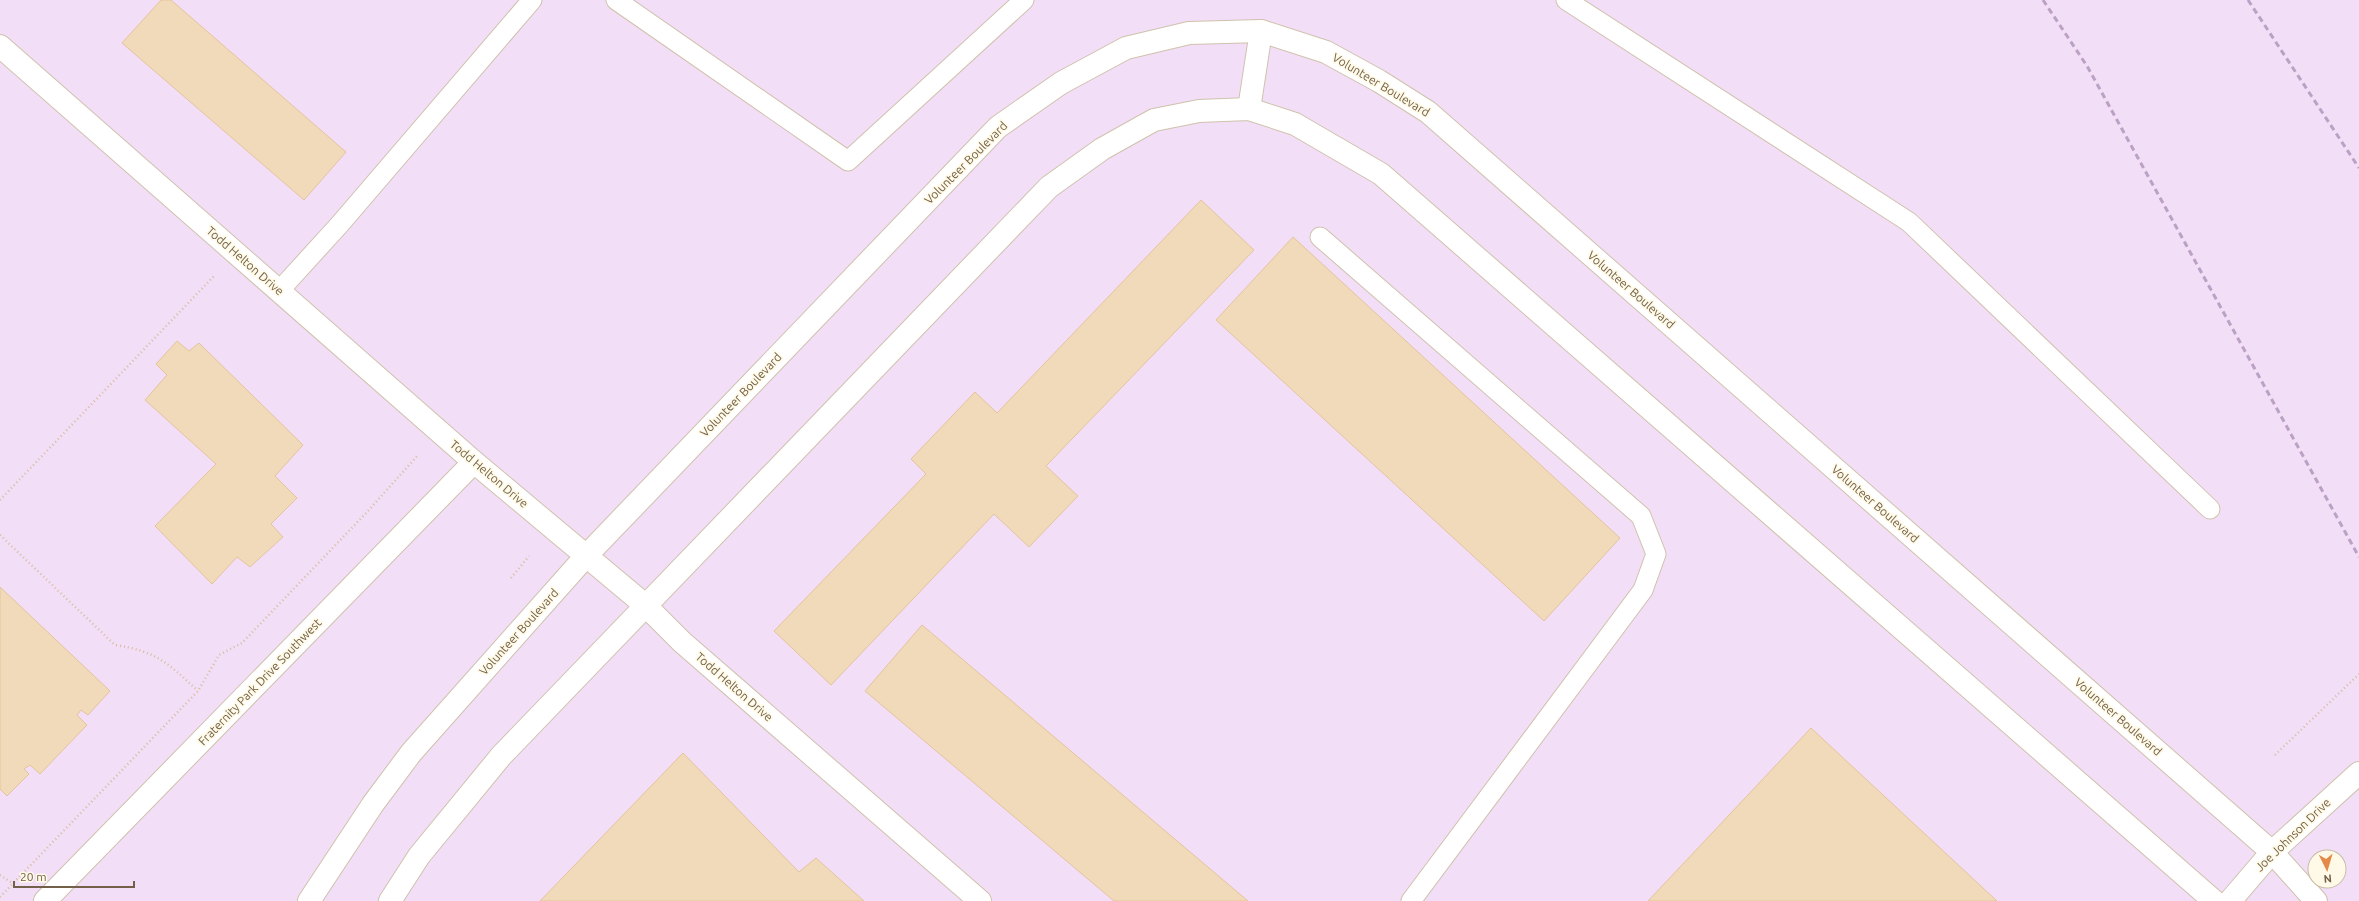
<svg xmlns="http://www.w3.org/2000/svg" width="2359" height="901" font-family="Ubuntu,sans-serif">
	<rect width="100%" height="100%" fill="#fcf7e1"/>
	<path fill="#f3def8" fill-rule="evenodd" d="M0 0H2359V901H0ZM2315 857H2339V881H2315Z"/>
	<g fill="#f1daba" stroke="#e3c49a">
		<polygon points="161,0 171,0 346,152 304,200 122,43"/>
		<polygon points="1201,200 1254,250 1046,466 1078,496 1029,547 994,514 831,685 774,631 926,474 911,459 975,392 997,413"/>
		<polygon points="1293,237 1620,538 1544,621 1216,320"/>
		<polygon points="177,341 189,351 199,343 303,445 275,476 297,498 271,524 283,537 250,567 237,557 212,584 155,526 216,464 145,400 167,375 156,364"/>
		<polygon points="0,587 110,691 88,715 81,710 77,715 87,725 40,774 30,765 24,769 29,774 7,796 0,789"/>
		<polygon points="922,625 1248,901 1114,901 865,691"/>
		<polygon points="1811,728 1997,901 1648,901"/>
		<polygon points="683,753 799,872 816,858 864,901 540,901"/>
	</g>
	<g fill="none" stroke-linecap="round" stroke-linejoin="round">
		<defs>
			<g id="service">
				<polyline points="616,0 848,161 1024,0"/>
				<polyline points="1566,0 1909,222 2210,509"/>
				<polyline points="1320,237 1641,516 1656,554 1643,590 1411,901"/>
				<polyline points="279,291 340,224 532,0"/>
			</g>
			<g id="minor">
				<polyline points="0,46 474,462 645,605 682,642 980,901"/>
				<polyline points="1249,109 1261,31"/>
				<polyline points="45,901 474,462"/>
			</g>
			<g id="tertiary">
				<polyline points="309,901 373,804 411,753 586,556 998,127 1061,83 1126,48 1189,33 1261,31 1326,52 1379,81 1428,112 2272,852 2316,901"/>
				<polyline points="390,901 419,856 501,756 1049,187 1102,149 1154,120 1199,111 1249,109 1295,124 1381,174 2214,901"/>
				<polyline points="2230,901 2272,852 2359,773"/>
			</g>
		</defs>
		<use href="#service" stroke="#cfc2ac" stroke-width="21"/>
		<use href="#minor" stroke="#cfc2ac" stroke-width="24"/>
		<use href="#tertiary" stroke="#cfc2ac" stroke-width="24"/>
		<g stroke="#d5be9d" stroke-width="2.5" stroke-dasharray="1 3" stroke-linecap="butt">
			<polyline points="0,500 214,276"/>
			<path d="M0 535 115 645C156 651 168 663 198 691"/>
			<polyline points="511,578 529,556"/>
			<polyline points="2275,755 2359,674"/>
			<polyline points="0,875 12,883"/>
			<polyline points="0,897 198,691 219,655 242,643 368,511 418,455"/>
		</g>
		<use href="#service" stroke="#fff" stroke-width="19"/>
		<use href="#minor" stroke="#fff" stroke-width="22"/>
		<use href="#tertiary" stroke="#fff" stroke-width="22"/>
		<g stroke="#bba1c4" stroke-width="3" stroke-dasharray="6 4" stroke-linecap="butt">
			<polyline points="2043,0 2087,66 2359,557"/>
			<polyline points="2248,0 2359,168"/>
		</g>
	</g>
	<g text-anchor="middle" stroke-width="3.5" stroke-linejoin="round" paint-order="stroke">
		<g font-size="12" fill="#726049" stroke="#fffae7">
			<text transform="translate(1381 85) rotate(31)" y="4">Volunteer Boulevard</text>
			<text transform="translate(966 163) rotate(-45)" y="4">Volunteer Boulevard</text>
			<text transform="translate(245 261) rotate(41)" y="4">Todd Helton Drive</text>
			<text transform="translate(1631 290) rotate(41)" y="4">Volunteer Boulevard</text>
			<text transform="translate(741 395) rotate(-46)" y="4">Volunteer Boulevard</text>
			<text transform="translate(489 474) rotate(40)" y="4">Todd Helton Drive</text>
			<text transform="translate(1875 504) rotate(41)" y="4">Volunteer Boulevard</text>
			<text transform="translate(519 632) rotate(-48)" y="4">Volunteer Boulevard</text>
			<text transform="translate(260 682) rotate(-46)" y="4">Fraternity Park Drive Southwest</text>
			<text transform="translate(734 687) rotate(41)" y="4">Todd Helton Drive</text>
			<text transform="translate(2118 717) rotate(41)" y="4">Volunteer Boulevard</text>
			<text transform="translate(2293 835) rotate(-44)" y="4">Joe Johnson Drive</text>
		</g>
	</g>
	<g transform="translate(2327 869) rotate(175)"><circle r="19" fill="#fffae7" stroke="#c7bca8"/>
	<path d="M0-3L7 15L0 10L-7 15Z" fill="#e48948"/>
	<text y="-6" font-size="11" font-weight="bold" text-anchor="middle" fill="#726049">N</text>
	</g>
	<path d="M14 881v6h120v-6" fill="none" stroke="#726049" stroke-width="2"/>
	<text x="20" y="881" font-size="12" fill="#726049" stroke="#fffae7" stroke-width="3" paint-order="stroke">20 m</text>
</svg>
